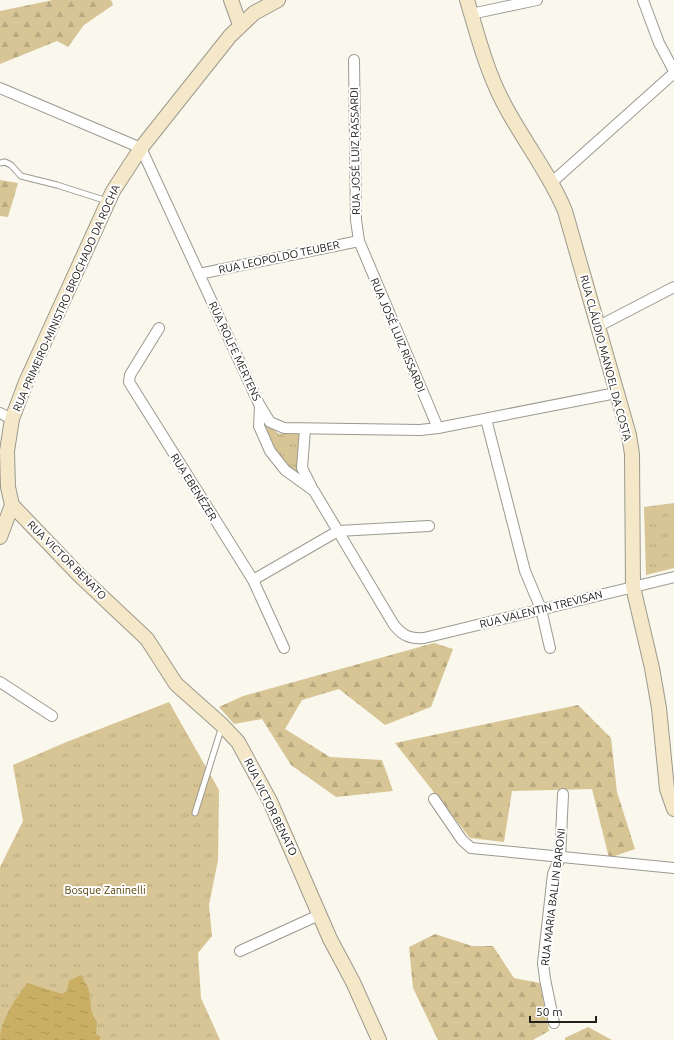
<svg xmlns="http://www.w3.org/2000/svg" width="674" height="1040" font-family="Ubuntu,sans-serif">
	<defs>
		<pattern id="grass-tufts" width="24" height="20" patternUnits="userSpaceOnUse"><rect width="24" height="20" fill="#d7c596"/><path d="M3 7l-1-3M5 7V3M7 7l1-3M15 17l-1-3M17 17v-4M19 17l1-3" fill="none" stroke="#b8a981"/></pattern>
		<pattern id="forest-firs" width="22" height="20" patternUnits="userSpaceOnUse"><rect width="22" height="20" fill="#d7c596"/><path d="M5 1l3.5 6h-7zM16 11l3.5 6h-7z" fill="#b8a981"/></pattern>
		<pattern id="water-ripples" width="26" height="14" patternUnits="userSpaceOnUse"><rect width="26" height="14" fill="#c9ae64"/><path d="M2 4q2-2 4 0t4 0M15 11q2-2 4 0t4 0" fill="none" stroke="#ac9556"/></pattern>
	</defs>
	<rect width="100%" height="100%" fill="#faf7ec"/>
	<g fill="url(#grass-tufts)">
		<path d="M264 422 279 434H300L297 468 301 480C285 465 263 444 264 422Z"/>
		<polygon points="674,503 674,568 646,575 644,507"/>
		<polygon points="169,702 219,790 218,860 209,905 212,936 198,953 201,998 220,1040 0,1040 0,867 23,821 13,765 64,743"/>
	</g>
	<g fill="url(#forest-firs)">
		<polygon points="53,0 111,0 113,5 84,25 68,47 57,41 0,64 0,11"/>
		<polygon points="0,180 18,183 8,217 0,216"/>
		<polygon points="434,643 453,649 431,707 385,725 339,689 302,700 285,729 330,757 382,760 393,791 336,797 291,765 262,719 234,724 219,707 243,696"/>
		<polygon points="578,705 611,738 617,792 635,849 609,858 592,789 512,791 504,842 470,838 395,743"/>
		<polygon points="435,934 472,946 493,946 514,978 540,983 549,1031 533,1040 438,1040 413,988 409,947"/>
		<polygon points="588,1027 612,1040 565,1040 565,1038"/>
	</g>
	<path fill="url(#water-ripples)" d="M80 975 84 977 83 980C95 991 86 1010 97 1022L96 1034 101 1037 99 1040H0C0 1020 16 999 27 983L62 994 67 991 69 981Z"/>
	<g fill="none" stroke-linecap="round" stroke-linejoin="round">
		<defs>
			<g id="lane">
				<polyline points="0,163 5,162 11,165 21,176 57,185 107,201"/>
				<polyline points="195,813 222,726"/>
			</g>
			<g id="street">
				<polyline points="643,0 659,43 674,71"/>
				<polyline points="471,14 537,0"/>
				<polyline points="354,60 356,220 359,241 438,428"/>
				<path d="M0 88 141 148 260 406 259 426 270 451 285 470 314 491 394 625C403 636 410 639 424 638L674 577"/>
				<polyline points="551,183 674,73"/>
				<polyline points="199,274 359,241"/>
				<polyline points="597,327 674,287"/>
				<polyline points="159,328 130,375 129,382 253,580 284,648"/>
				<polyline points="260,406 270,422 284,428 420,430 438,428 616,393"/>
				<polyline points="0,413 12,419"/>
				<polyline points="486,419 525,571 541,609 550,648"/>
				<polyline points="305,429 302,468 312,488"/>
				<polyline points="253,580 338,531 429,526"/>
				<polyline points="0,682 52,716"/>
				<polyline points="434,799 462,840 471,848 674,868"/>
				<polyline points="240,951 319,915"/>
				<polyline points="554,1023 545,979 543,963 553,874 560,858 563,794"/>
			</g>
			<g id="secondary">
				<polyline points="231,0 240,25"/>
				<path d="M467 0C477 33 486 69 502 100 521 138 549 172 565 211L629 435 632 454 633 587 652 668 659 708 667 789 674 809"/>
				<polyline points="12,505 79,575 147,639 176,684 222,725 238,742 270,801 330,939 353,982 379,1040"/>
				<polyline points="0,537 12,505 8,487 7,451 12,419 26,382 113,191 141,148 230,36 254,13 278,0"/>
			</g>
		</defs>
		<use href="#lane" stroke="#9c998f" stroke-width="7"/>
		<use href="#street" stroke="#9c998f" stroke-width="12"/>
		<use href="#secondary" stroke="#9c998f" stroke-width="16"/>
		<use href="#lane" stroke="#fff" stroke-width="5"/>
		<use href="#street" stroke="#fff" stroke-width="10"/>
		<use href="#secondary" stroke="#f4e8c8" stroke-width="14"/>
	</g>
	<g text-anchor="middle" stroke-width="4" stroke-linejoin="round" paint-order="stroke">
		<g font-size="11" fill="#23211e" stroke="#fff">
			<text transform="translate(355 151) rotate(-91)" y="4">RUA JOSÉ LUIZ RASSARDI</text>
			<text transform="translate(279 257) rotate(-12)" y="4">RUA LEOPOLDO TEUBER</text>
			<text transform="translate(66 298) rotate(-66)" y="4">RUA PRIMEIRO-MINISTRO BROCHADO DA ROCHA</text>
			<text transform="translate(398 335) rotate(67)" y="4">RUA JOSÉ LUIZ RISSARDI</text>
			<text transform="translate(235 351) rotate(65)" y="4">RUA ROLFE MERTENS</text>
			<text transform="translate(606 358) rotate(75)" y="4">RUA CLÁUDIO MANOEL DA COSTA</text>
			<text transform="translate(194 487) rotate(58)" y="4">RUA EBENÉZER</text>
			<text transform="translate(67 560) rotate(45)" y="4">RUA VICTOR BENATO</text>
			<text transform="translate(541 609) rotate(-14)" y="4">RUA VALENTIN TREVISAN</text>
			<text transform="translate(271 807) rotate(64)" y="4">RUA VICTOR BENATO</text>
			<text transform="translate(553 897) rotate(-83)" y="4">RUA MARIA BALLIN BARONI</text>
		</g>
		<g font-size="11" fill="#584508" stroke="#fff">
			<text x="105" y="894">Bosque Zaninelli</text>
		</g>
	</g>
	<path d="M530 1016v6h66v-6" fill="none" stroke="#23211e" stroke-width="2"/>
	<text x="536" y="1016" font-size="12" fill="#23211e" stroke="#ffffff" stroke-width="3" paint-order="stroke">50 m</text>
</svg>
